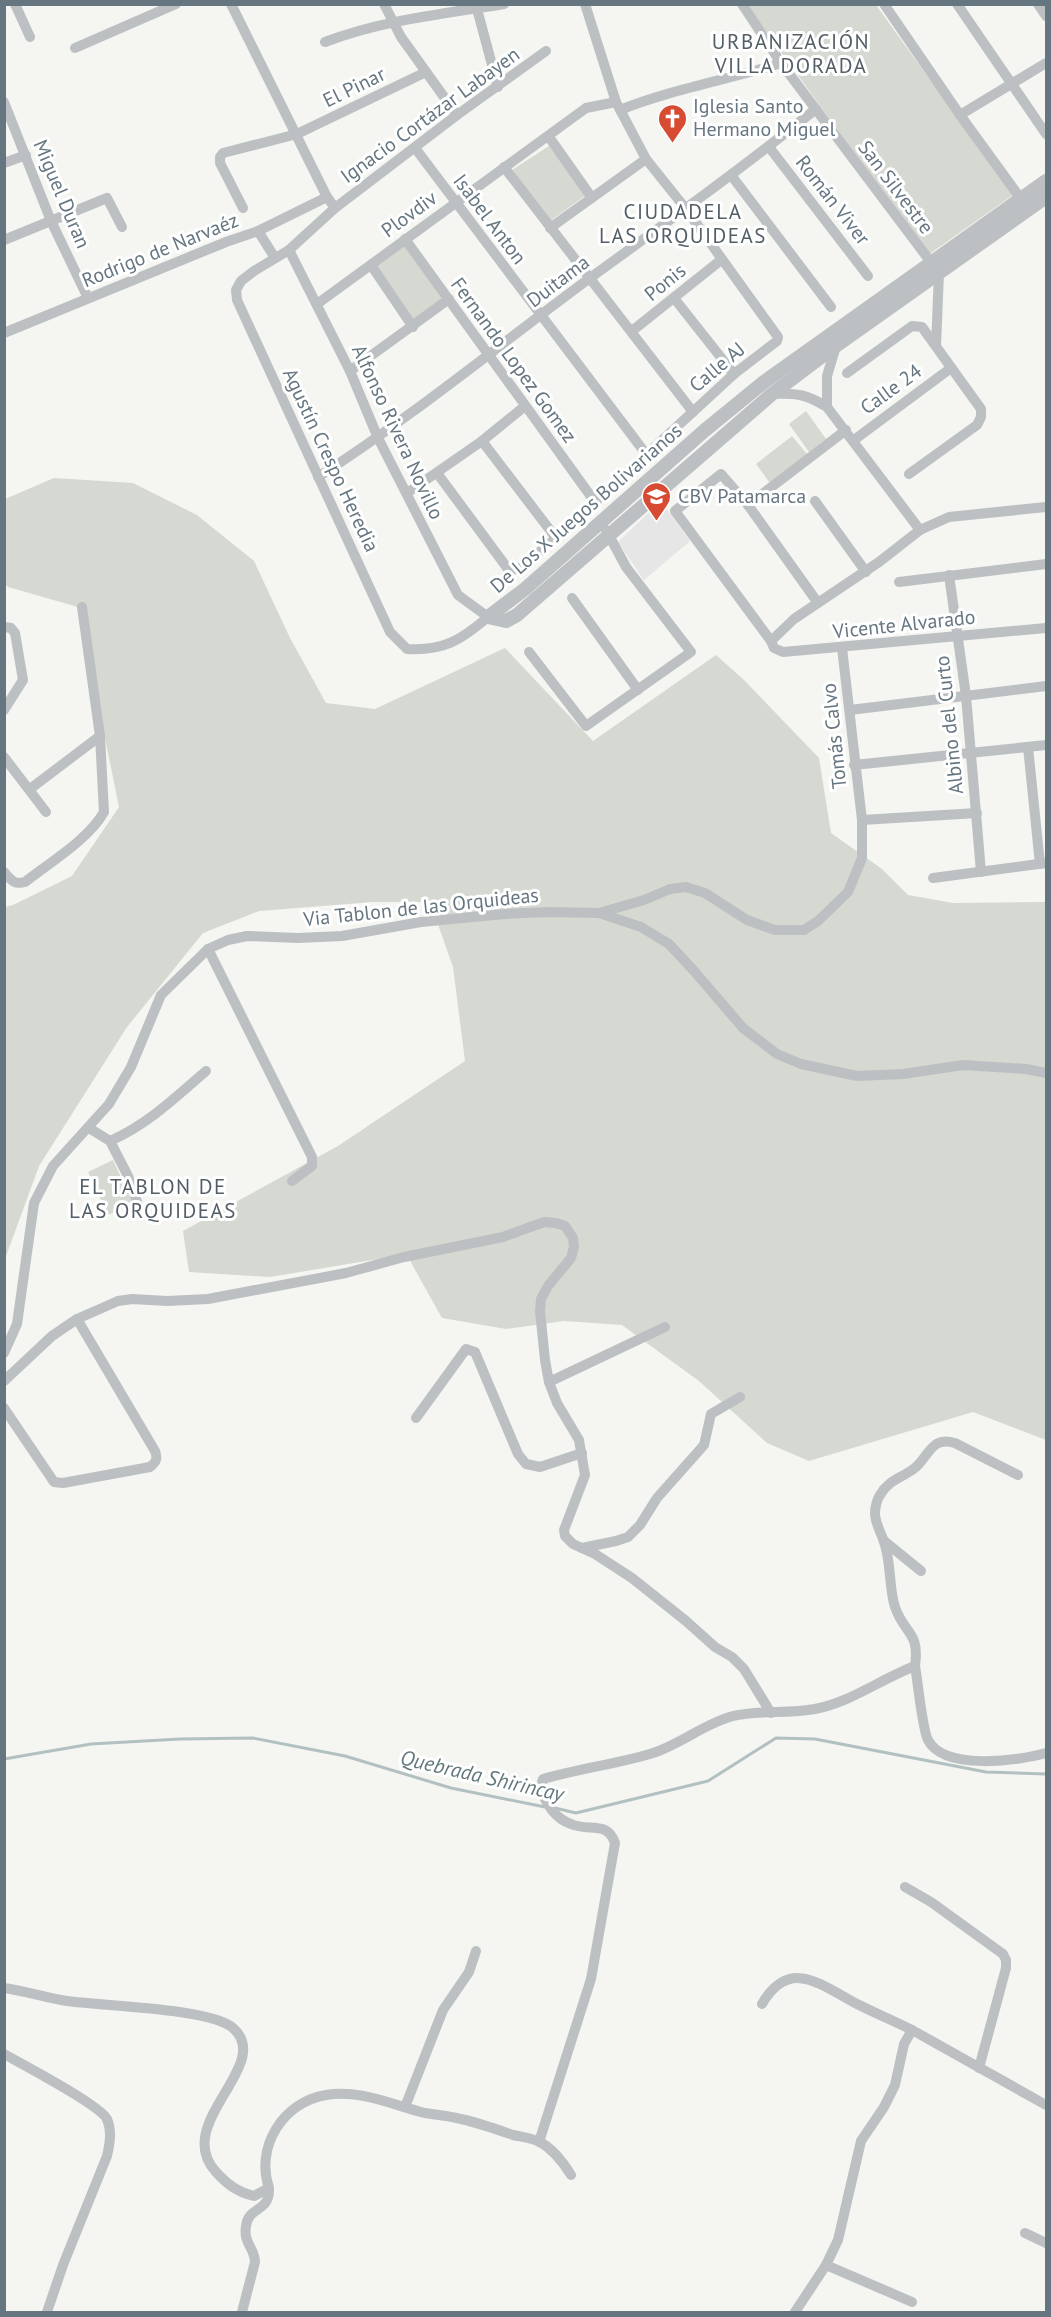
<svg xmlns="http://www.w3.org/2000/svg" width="1051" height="2317" font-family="'PT Sans',sans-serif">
	<rect width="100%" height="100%" fill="#f5f5f1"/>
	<polygon fill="#e5e6e5" points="661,501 690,541 644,580 618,542"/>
	<g fill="#d5d9d1">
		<polygon points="747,5 876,5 1013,195 928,255"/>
		<polygon points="549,146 586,195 550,221 512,170"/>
		<polygon points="406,245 446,297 414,320 377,266"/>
		<polygon points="806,411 826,439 809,452 789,424"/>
		<polygon points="792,436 807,454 770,483 756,464"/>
		<polygon points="54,478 133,483 197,515 254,561 290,638 326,703 375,709 505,648 593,741 716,655 744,680 819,758 831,833 882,869 908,895 953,903 1046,902 1046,1440 973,1412 809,1461 767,1443 699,1381 622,1325 564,1321 506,1329 442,1318 409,1259 378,1259 270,1277 189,1272 183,1231 338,1146 465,1061 453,967 430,902 373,902 259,911 203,933 127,1027 39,1166 5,1259 5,907 13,905 72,876 119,807 100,714 85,609 8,587 5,584 5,499"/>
		<polygon points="113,1160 133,1203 108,1215 88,1172"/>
	</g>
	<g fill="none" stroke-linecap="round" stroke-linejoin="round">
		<g stroke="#b2c0c2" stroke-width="3">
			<polyline points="4,1759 91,1744 180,1739 253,1738 345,1756 451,1788 545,1807"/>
			<polyline points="555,1808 576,1813 708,1781 776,1738 815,1739 986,1772 1046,1774"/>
		</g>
		<g stroke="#bcc0c3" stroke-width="10">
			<polyline points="15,4 30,37"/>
			<polyline points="231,4 327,197 335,208 457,115 546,51"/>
			<polyline points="384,4 401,37 457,115"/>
			<polyline points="742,4 781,63 939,273 936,346"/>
			<polyline points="884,4 960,115 1021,199"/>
			<polyline points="957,4 1046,134"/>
			<polyline points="1038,4 1046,16"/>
			<polyline points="477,9 498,87"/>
			<path d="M325 42C382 20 444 14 504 4"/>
			<polyline points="75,48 176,4"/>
			<polyline points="4,102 51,221 88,298"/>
			<path d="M620 110C672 89 728 80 781 63"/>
			<polyline points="960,115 1046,63"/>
			<polyline points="549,137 592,198"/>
			<polyline points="769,147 868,276"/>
			<polyline points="415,148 646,454"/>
			<polyline points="4,163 26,155"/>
			<polyline points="504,167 693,412"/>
			<polyline points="731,175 831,307"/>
			<polyline points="243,208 220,163 220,157 223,153 297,134 426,72"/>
			<polyline points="550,228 646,159"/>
			<polyline points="258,231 275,258"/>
			<polyline points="405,239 595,502"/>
			<polyline points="4,240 107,198 122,227"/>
			<path d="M289 250 350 371 378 438 458 595 488 617C461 640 444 651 407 649L390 632 237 300 236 290 241 281 254 271 289 250 335 208"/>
			<polyline points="371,265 413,327"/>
			<polyline points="674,298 734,374"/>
			<polyline points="317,304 586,108 616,102"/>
			<polyline points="632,331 721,260"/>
			<polyline points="4,333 226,242 258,231 327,197"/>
			<polyline points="350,371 449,299"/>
			<polyline points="847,373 912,326 922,327 981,409 981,417 977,425 909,474"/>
			<path d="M772 394C797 393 806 394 827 407L920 530"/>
			<polyline points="827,407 827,376 836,346"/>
			<polyline points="854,440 951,368"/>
			<polyline points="482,441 556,538"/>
			<polyline points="437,473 508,569 519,569 556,538 734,374 777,341 778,337 686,209 646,159 616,102 585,4"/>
			<path d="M318 477C413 416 499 345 590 278 666 223 742 168 816 109"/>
			<polyline points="407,493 482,441 525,406"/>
			<polyline points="815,501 866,572"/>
			<polyline points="748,505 846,430"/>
			<polyline points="949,575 966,696 981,872"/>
			<polyline points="899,582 1046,564"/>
			<polyline points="572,598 638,690"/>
			<polyline points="818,603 748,505 721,474 675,511 771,641 774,648 783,652 1046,628"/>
			<polyline points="4,627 11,628 15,633 23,680 4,710"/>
			<polyline points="771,641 794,619 879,562 920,530 949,517 1046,507"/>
			<polyline points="529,652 586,726 691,652 626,567 606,530"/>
			<polyline points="850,710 1046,686"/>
			<polyline points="1028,747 1040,864"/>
			<polyline points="4,757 46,812"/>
			<polyline points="854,765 1046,745"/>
			<polyline points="30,789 100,736"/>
			<polyline points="862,820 977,813"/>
			<path d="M4 872C11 880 14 885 25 882 49 863 89 839 104 812L100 736 82 607"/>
			<polyline points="933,878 1046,863"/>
			<polyline points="599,913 644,900 670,889 686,887 705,893 747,920 775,930 804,930 818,921 848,892 862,858 862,820 842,648"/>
			<polyline points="208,949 312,1157 312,1166 292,1181"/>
			<path d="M89 1128 110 1141C147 1125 176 1097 206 1071"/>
			<polyline points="110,1141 128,1176 142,1216"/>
			<polyline points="4,1353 17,1324 34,1203 53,1166 109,1104 131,1067 161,995 208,949 228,940 247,936 298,938 342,936 421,922 505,914 548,912 599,913 641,927 669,944 695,972 743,1028 777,1054 801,1064 857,1076 903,1074 963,1065 1026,1069 1046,1073"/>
			<polyline points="4,1381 52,1336 77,1319 118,1301 132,1299 167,1301 208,1299 346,1273 404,1257 503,1237 544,1222 556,1223 565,1226 573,1238 574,1247 571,1258 548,1286 541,1299 540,1311 545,1360 549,1382 557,1403 579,1440 585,1475 564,1530 565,1536 573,1544 595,1554 632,1578 686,1621 715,1647 732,1657 744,1669 771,1713"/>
			<polyline points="549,1382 665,1327"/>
			<path d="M4 1408 54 1482 63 1483 150 1467C156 1462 158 1459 155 1451L77 1319"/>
			<polyline points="416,1418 466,1349 475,1352 518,1454 526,1464 540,1467 582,1453"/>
			<polyline points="884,1541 921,1571"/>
			<polyline points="582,1548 616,1541 628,1537 640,1525 657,1498 704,1445 711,1414 740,1397"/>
			<path d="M915 1666C920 1631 904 1634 895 1607 888 1585 892 1561 883 1539 880 1531 875 1522 875 1513 875 1508 877 1499 880 1495 889 1479 903 1478 916 1467 930 1454 932 1436 955 1443L1018 1475"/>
			<polyline points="905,1887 931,1902 1003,1954 1006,1960 1006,1968 979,2068"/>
			<path d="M4 1988C26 1991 46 1998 67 2001 101 2006 211 2008 233 2028 275 2065 171 2123 216 2172 227 2184 237 2192 254 2196L269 2188C255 2147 283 2102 326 2095 359 2089 393 2105 425 2113 437 2115 449 2116 461 2119 479 2123 496 2129 513 2135 522 2137 532 2138 540 2142 553 2149 563 2162 571 2175"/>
			<path d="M762 2004C790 1956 822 1986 857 2004 875 2013 894 2021 912 2030"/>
			<path d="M4 2054C22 2064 100 2105 107 2119 112 2131 110 2143 107 2156L63 2265 47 2312"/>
			<polyline points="405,2107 443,2010 469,1972 476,1951"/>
			<path d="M539 2142 591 1979 615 1843C607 1820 589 1832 571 1824 554 1818 547 1804 540 1789L543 1779C579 1769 615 1764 650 1754 680 1745 703 1724 733 1716 759 1710 788 1714 815 1709 851 1702 881 1679 915 1666 918 1682 922 1728 928 1740 944 1771 1018 1761 1046 1753"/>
			<polyline points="1025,2233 1046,2243"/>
			<polyline points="826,2265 912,2302"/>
			<path d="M242 2312 255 2262C255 2248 243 2244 246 2226 249 2205 270 2213 269 2188"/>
			<polyline points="795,2312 826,2265 838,2240 861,2141 884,2107 895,2085 904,2044 912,2030 1046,2105"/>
		</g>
		<g stroke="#bcc0c3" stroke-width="14">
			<polyline points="488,617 525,589 704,431 764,382 1046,181"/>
			<polyline points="488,617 506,621 517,615 772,394 837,345 1046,197"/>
		</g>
	</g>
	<defs>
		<symbol id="church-pin" viewBox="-11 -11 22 30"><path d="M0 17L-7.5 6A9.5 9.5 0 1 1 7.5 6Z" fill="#d64b31" stroke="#fff"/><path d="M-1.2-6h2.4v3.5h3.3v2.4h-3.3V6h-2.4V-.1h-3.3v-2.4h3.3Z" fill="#fff"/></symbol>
		<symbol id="school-pin" viewBox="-11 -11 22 30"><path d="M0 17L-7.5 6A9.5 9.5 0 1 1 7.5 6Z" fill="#d64b31" stroke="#fff"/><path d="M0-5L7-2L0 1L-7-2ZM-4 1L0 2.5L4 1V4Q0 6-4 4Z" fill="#fff"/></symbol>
	</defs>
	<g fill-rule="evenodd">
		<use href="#church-pin" x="656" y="102" width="33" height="45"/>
		<use href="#school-pin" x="640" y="480" width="33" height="45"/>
	</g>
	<g text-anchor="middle" stroke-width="6" stroke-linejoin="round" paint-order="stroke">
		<g font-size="20" fill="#667680" stroke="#fff">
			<text transform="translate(354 87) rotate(-26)" y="7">El Pinar</text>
			<text transform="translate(430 115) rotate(-36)" y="7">Ignacio Cortázar Labayen</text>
			<text transform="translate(896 187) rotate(53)" y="7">San Silvestre</text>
			<text transform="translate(62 194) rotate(67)" y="7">Miguel Duran</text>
			<text transform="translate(833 200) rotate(52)" y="7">Román Viver</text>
			<text transform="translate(409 214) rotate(-36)" y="7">Plovdiv</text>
			<text transform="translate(490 219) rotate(53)" y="7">Isabel Anton</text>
			<text transform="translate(160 250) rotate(-22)" y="7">Rodrigo de Narvaéz</text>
			<text transform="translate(558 281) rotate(-37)" y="7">Duitama</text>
			<text transform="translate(665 282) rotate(-39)" y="7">Ponis</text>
			<text transform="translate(514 360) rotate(54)" y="7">Fernando Lopez Gomez</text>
			<text transform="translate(717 367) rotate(-40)" y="7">Calle AJ</text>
			<text transform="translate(891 389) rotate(-36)" y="7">Calle 24</text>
			<text transform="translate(398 432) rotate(65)" y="7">Alfonso Rivera Novillo</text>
			<text transform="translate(331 460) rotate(65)" y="7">Agustín Crespo Heredia</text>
			<text transform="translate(586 508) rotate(-41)" y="7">De Los X Juegos Bolivarianos</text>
			<text transform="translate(904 624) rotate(-6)" y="7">Vicente Alvarado</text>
			<text transform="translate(949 725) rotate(-96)" y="7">Albino del Curto</text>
			<text transform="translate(834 736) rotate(-96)" y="7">Tomás Calvo</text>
			<text transform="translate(421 907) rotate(-6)" y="7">Via Tablon de las Orquideas</text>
		</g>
		<g font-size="20" fill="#667680" stroke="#fff" text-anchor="start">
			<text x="693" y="113">Iglesia Santo<tspan x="693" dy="23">Hermano Miguel</tspan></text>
			<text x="678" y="503">CBV Patamarca</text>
		</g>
		<g font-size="21" letter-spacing="1.5" fill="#535f66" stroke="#fff">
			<text x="791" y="49">URBANIZACIÓN<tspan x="791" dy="24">VILLA DORADA</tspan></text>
			<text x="683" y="219">CIUDADELA<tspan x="683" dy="24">LAS ORQUIDEAS</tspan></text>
			<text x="153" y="1194">EL TABLON DE<tspan x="153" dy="24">LAS ORQUIDEAS</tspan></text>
		</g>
		<g font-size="21" font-style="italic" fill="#62787d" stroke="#fff">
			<text transform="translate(482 1776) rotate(13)" y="7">Quebrada Shirincay</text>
		</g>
	</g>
	<rect width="1051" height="2317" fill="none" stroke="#667680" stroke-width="12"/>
</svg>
